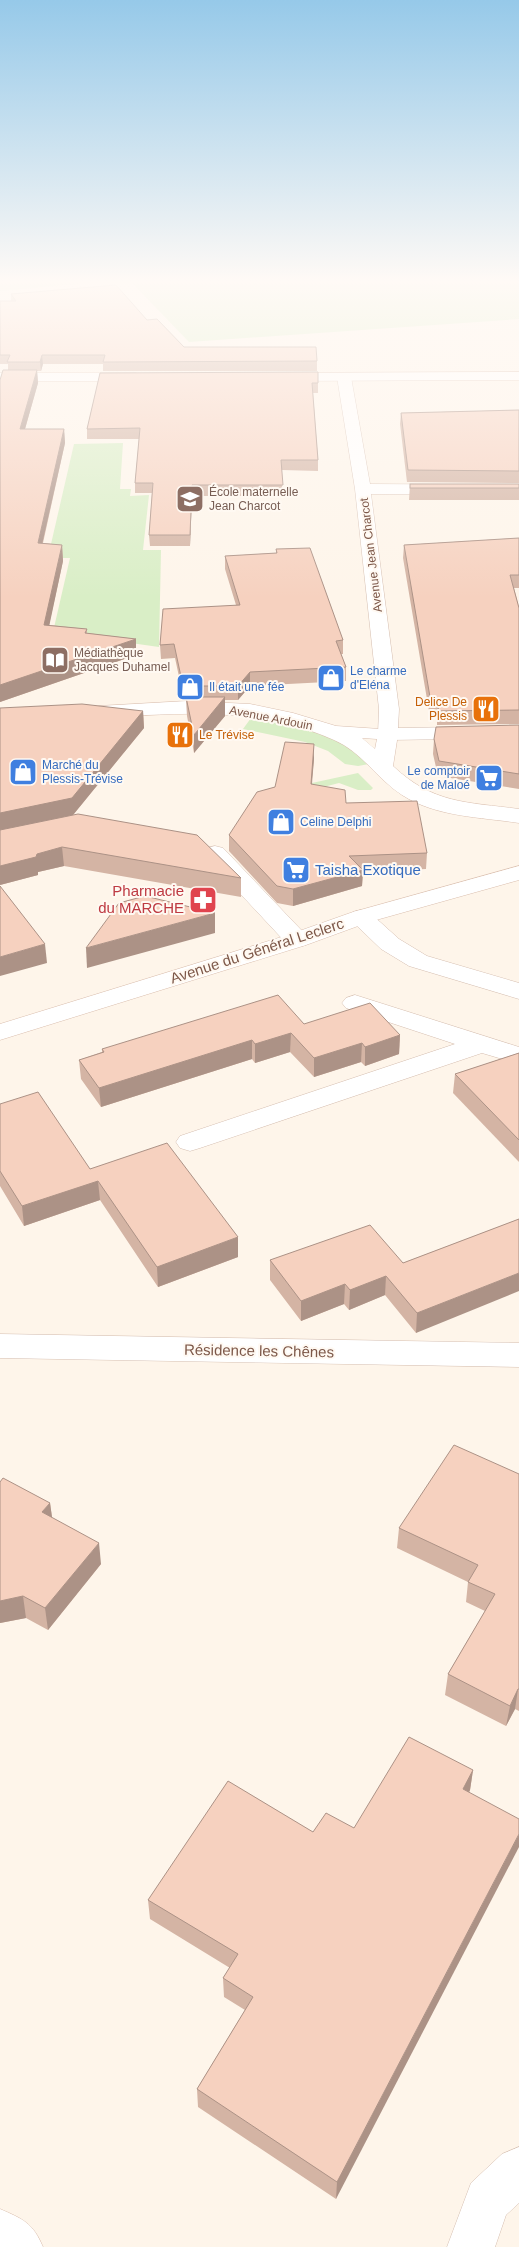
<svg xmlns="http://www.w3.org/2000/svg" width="519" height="2247" font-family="Helvetica,sans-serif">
	<rect width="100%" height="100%" fill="#fef5ea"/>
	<g fill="#d9eec6">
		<polygon points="0,283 89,283 0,291"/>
		<polygon points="132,283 519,283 519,319 189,342"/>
		<polygon points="123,443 120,489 131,489 130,496 149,495 143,550 161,550 159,647 53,632 70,558 0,558 0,545 51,544 74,444"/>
		<path d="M251 718C279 722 318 727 342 741 352 747 360 757 369 764L358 766 345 764 328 751 305 742 243 729Z"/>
		<polygon points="358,773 373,788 371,790 358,790 339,783 308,791 298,786"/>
	</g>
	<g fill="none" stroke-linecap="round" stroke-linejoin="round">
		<defs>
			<g id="street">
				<polygon points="344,373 351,377 370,484 519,485 519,495 371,494 399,709 398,728 519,726 519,738 388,740 381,738 378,734 379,709 355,489 337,377"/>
				<polygon points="215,846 223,848 306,935 309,940 306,945 297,947 288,945 207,858 204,853 207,848"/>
				<polygon points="361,910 369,912 399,939 427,956 519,983 519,999 409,966 381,949 353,922 349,917 353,912"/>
				<polygon points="355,995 519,1047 519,1064 482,1053 200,1148 190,1151 180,1148 176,1142 180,1136 455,1044 346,1008 342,1003 346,998"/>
				<polygon points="0,1334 519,1343 519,1367 0,1358"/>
				<polygon points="519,2147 519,2203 506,2215 495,2247 447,2247 471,2183 502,2154"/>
			</g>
			<g id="secondary">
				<polygon points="519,372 519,380 281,381 274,377 281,373"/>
				<polygon points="0,373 136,373 143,377 136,381 0,381"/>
				<path d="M187 701 250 704 293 713 336 726 395 730 398 734 393 766C433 804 467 802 519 809V823C480 817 436 817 402 795 377 779 362 752 334 740 258 706 180 713 99 718L92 716 89 712 92 708 99 706ZM362 738 377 739 375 749Z"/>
				<polygon points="519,866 519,880 369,922 306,945 0,1040 0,1024 288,935 353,912"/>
				<path d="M0 2209C23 2219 33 2223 43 2247H0Z"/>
			</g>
		</defs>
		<use href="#street" stroke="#d5beb0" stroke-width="1"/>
		<use href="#secondary" stroke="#dabfaf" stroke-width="1"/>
		<use href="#street" fill="#fff" fill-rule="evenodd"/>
		<use href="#secondary" fill="#fff" fill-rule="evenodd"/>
	</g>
	<g fill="#d4b4a4">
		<polygon points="11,294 147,320 184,347 317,361 317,371 103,371 103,364 43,364 41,371 37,371 38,383 25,429 64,429 65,443 43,543 62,545 63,561 49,625 87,629 87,633 136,639 136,655 0,702 8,370 8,364 0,364 0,301 11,301"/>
		<polygon points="100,373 318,383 318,393 313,393 318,460 318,471 282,470 282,496 192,496 190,546 150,546 149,535 152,493 135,493 135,483 139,439 87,439 87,429"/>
		<polygon points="519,410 519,483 407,482 400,424 401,413"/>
		<polygon points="410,484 519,484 519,500 409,500"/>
		<polygon points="519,538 519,588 514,588 519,608 519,724 437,725 437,715 429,711 403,558 404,545"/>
		<polygon points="276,549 343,640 343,654 341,654 346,667 346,681 250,686 238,700 225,700 225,716 194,753 187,716 186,700 184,700 175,658 161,659 160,645 236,605 225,569 225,556 276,553"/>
		<polygon points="143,711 144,728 73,815 241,878 241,897 64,866 38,872 38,875 0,885"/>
		<polygon points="519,725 519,789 438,776 433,754 434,739"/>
		<polygon points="314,759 312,785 346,803 427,853 426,869 363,872 362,886 293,906 277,903 229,851 229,835 275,787"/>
		<polygon points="304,1024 400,1035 399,1054 365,1066 361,1062 314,1077 290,1052 255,1063 252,1059 101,1107 81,1079 79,1060 102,1052 102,1049"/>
		<polygon points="519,1053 519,1162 453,1093 455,1074"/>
		<polygon points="0,1104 90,1169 238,1257 158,1287 100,1200 24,1226 0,1186"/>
		<polygon points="519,1219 416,1333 385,1295 349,1310 344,1304 301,1321 270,1280 270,1260 403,1263"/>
		<polygon points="519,1474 519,1711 515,1709 506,1726 445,1695 448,1674 485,1611 466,1602 468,1582 397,1548 399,1528"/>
		<polygon points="0,1482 50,1503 52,1518 101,1564 48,1630 26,1618 0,1623"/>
		<polygon points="473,1770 470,1790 336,2199 198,2107 197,2089 245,2010 224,1997 223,1978 230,1968 150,1919 148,1900 313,1832 354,1828"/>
	</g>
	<g fill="#ac9286">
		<polygon points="42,355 43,364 41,371 40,362"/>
		<polygon points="37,370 38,383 21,443 20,429"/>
		<polygon points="64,429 65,443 39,558 38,543"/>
		<polygon points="192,485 192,496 190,546 190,535"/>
		<polygon points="62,545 63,561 46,641 44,625"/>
		<polygon points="136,639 136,655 0,702 0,685"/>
		<polygon points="250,672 250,686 238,700 238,686"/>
		<polygon points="225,697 225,716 194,753 194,735"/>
		<polygon points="143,711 144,728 73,815 0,831 0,813"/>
		<polygon points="314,744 314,759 310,800 311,784"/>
		<polygon points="62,847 64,866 38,872 38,875 0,885 0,866 37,854"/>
		<polygon points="363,870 362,886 293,906 293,889"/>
		<polygon points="215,913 215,933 87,968 86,948"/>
		<polygon points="45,944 47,963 0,976 0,957"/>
		<polygon points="291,1033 290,1052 255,1063 255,1044"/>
		<polygon points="400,1035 399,1054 365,1066 365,1047"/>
		<polygon points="252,1040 252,1059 101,1107 99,1088"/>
		<polygon points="362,1043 361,1062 314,1077 314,1058"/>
		<polygon points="98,1181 100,1200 24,1226 22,1206"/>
		<polygon points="238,1237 238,1257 158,1287 157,1267"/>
		<polygon points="519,1273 519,1291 416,1333 417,1313"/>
		<polygon points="386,1276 385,1295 349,1310 350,1290"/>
		<polygon points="345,1284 344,1304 301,1321 301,1301"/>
		<polygon points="50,1503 53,1524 42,1512"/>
		<polygon points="99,1543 101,1564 48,1630 45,1608"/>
		<polygon points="23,1596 26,1618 0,1623 0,1601"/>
		<polygon points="518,1689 515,1709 506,1726 510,1706"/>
		<polygon points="473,1770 470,1790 460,1809 463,1789"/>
		<polygon points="519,1834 519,1847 336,2199 337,2182"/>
	</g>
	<g fill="#f6d1bf" stroke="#ac9286">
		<polygon points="116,285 147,320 157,319 184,347 316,347 317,361 103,362 105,355 42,355 40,362 7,362 10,355 0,355 0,301 16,301 11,294"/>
		<polygon points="3,370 37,370 20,429 64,429 38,543 62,545 44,625 87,629 85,633 136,639 0,685 0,380"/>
		<polygon points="318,372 318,383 312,383 318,460 281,460 283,485 192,485 190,535 149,535 153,483 135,483 140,428 87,429 100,373"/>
		<polygon points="519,410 519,471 408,470 401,413"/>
		<rect x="410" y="484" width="109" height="4"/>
		<polygon points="519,538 519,575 510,575 519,608 519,710 438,711 439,701 430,697 404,545"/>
		<polygon points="310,548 343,640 336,641 346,667 250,672 238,686 183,686 174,644 160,645 163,609 240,605 225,556 277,553 276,549"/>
		<polygon points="186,697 225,697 194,735"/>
		<polygon points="82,704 143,711 72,798 0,813 0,708"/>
		<polygon points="519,725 519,774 439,761 434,739 436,727"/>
		<polygon points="285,742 314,744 311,784 345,790 346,803 417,801 427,853 349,856 363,870 293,889 277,886 229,835 257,792 275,787"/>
		<polygon points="78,814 197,835 241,878 62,847 37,854 36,857 0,866 0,830"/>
		<polygon points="0,886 45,944 0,957"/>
		<polygon points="145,896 215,913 86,948 119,903"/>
		<polygon points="278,995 304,1024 370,1003 400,1035 365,1047 362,1043 314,1058 291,1033 255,1044 252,1040 99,1088 79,1060 104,1052 102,1049"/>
		<polygon points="519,1053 519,1140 455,1074"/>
		<polygon points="38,1092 90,1169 167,1143 238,1237 157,1267 98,1181 22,1206 0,1171 0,1104"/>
		<polygon points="519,1219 519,1273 417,1313 386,1276 350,1290 345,1284 301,1301 270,1260 370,1225 403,1263"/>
		<polygon points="454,1445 519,1474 519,1689 518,1689 510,1706 448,1674 495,1594 468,1582 478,1565 399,1528"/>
		<polygon points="3,1478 50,1503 42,1512 99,1543 45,1608 23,1596 0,1601 0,1482"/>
		<polygon points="409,1737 473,1770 463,1789 519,1819 519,1834 337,2182 197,2089 253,1997 223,1978 238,1954 148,1900 228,1781 313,1832 326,1813 354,1828"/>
	</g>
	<linearGradient id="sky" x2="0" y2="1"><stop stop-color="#96c9e9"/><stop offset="0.47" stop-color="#fffaf6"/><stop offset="1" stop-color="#fffaf6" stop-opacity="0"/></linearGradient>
	<rect width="519" height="598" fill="url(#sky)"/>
	<defs>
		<symbol id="school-square" viewBox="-11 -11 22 22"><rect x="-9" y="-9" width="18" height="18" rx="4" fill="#8d6e63" stroke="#fff9f2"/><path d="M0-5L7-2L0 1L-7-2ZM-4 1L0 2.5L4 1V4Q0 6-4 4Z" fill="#fff"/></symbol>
		<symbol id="library-square" viewBox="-11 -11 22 22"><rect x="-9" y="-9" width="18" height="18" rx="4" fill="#8d6e63" stroke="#fff9f2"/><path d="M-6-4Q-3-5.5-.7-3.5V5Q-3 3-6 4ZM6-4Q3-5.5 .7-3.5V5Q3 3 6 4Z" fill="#fff"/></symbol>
		<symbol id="shop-square" viewBox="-11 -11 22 22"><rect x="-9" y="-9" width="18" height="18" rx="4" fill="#3f7fe0" stroke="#fff9f2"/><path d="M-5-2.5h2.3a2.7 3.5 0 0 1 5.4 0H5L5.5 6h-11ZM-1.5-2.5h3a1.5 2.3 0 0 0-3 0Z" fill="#fff"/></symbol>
		<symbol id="restaurant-square" viewBox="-11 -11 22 22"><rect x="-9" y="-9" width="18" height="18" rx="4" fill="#e8710a" stroke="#fff9f2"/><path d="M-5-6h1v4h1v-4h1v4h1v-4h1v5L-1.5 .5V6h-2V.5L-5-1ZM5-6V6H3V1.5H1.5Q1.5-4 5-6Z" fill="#fff"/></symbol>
		<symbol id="supermarket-square" viewBox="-11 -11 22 22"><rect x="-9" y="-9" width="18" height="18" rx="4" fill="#3f7fe0" stroke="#fff9f2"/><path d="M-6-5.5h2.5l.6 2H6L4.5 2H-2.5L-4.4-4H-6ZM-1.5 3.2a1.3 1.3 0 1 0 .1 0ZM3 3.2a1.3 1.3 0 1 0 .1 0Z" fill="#fff"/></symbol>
		<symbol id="pharmacy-square" viewBox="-11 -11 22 22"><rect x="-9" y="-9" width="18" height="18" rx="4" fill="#e0444e" stroke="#fff9f2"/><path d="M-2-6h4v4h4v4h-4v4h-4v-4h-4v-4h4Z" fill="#fff"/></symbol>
	</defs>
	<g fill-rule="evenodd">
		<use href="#school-square" x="174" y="483" width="32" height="32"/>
		<use href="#library-square" x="39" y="644" width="32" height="32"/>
		<use href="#shop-square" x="315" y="662" width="32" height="32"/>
		<use href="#shop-square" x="174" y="671" width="32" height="32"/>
		<use href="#restaurant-square" x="470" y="693" width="32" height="32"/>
		<use href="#restaurant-square" x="164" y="719" width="32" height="32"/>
		<use href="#shop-square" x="7" y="756" width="32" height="32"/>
		<use href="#supermarket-square" x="473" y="762" width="32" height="32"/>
		<use href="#shop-square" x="265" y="806" width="32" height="32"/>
		<use href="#supermarket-square" x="280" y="854" width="32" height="32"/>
		<use href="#pharmacy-square" x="187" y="884" width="32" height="32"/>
	</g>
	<g text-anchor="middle" stroke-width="4" stroke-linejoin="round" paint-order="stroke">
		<g font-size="12" fill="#785e54" stroke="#fff9f2" text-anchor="start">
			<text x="209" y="496">École maternelle<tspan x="209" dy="14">Jean Charcot</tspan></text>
			<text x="74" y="657">Médiathèque<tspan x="74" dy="14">Jacques Duhamel</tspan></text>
		</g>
		<g font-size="12" fill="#7d5849" stroke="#fff9f2">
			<text transform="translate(371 555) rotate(-97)" y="4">Avenue Jean Charcot</text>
			<text transform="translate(271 718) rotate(11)" y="4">Avenue Ardouin</text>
		</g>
		<g font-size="12" fill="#366cbe" stroke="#fff9f2" text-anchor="start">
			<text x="350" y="675">Le charme<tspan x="350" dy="14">d'Eléna</tspan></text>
			<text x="209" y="691">Il était une fée</text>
			<text x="42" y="769">Marché du<tspan x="42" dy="14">Plessis-Trévise</tspan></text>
			<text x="470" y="775" text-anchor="end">Le comptoir<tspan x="470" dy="14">de Maloé</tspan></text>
			<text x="300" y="826">Celine Delphi</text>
		</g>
		<g font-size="12" fill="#c56008" stroke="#fff9f2" text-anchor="end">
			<text x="467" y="706">Delice De<tspan x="467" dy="14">Plessis</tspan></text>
			<text x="199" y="739" text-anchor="start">Le Trévise</text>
		</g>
		<g font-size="15" fill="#366cbe" stroke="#fff9f2" text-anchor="start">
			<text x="315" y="875">Taisha Exotique</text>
		</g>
		<g font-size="15" fill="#be3a42" stroke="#fff9f2" text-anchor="end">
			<text x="184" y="896">Pharmacie<tspan x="184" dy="17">du MARCHE</tspan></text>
		</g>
		<g font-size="15" fill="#7d5849" stroke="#fff9f2">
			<text transform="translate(257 951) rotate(-18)" y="5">Avenue du Général Leclerc</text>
			<text transform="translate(259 1351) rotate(1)" y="5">Résidence les Chênes</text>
		</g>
	</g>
</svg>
